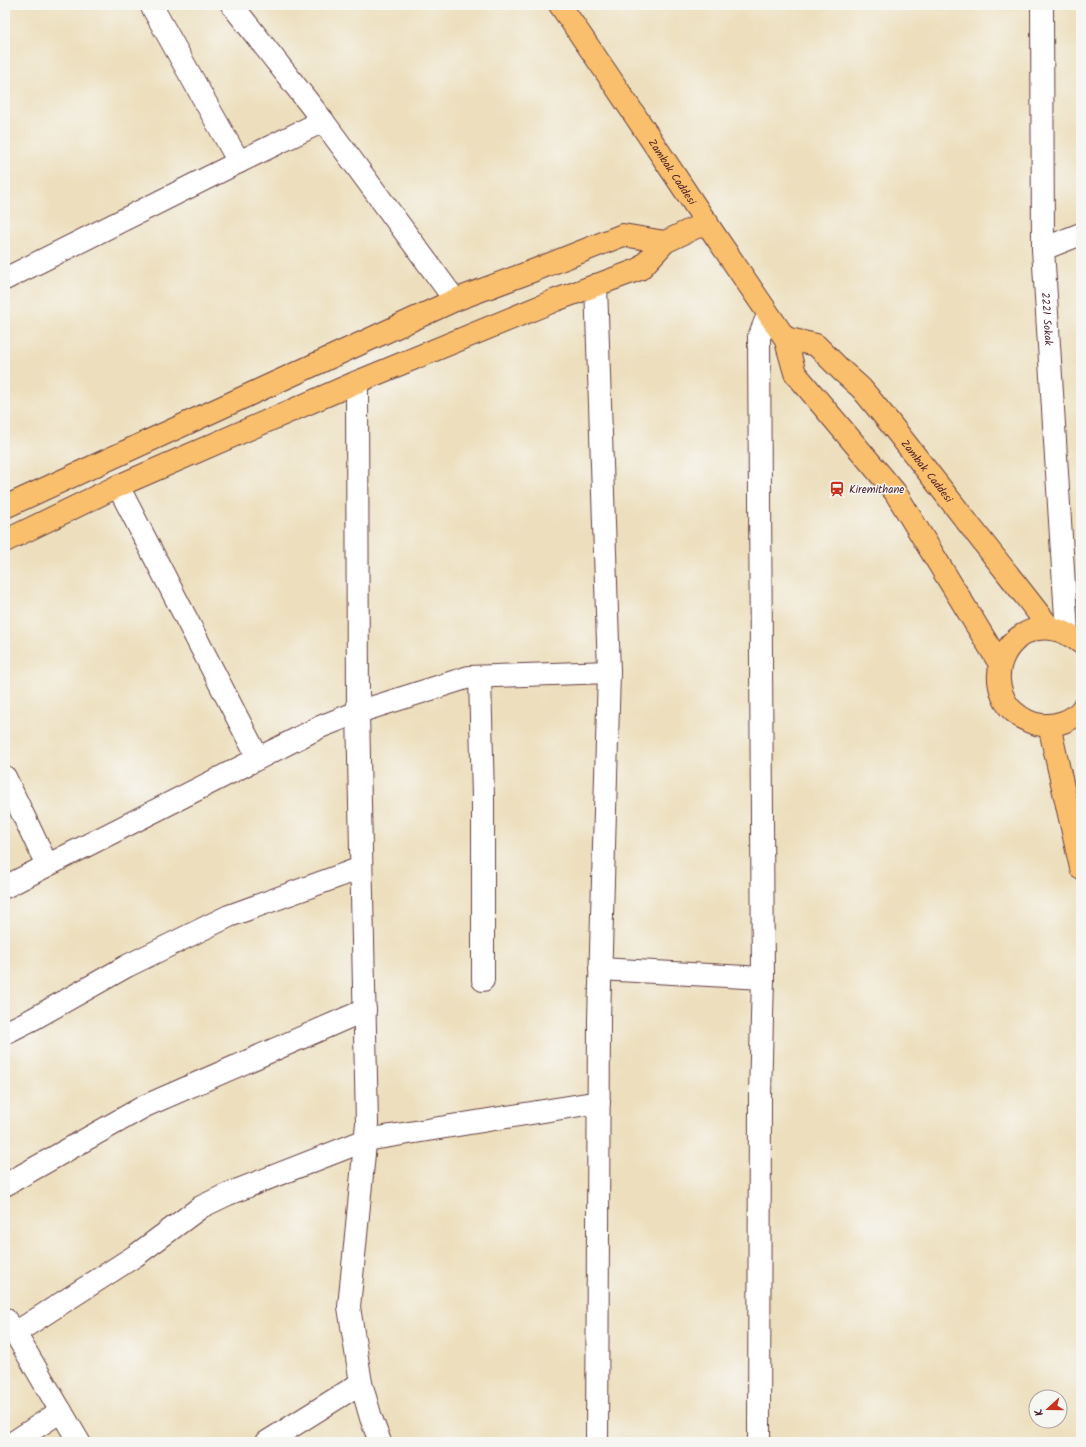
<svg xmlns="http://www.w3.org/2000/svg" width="1086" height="1447" font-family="Kalam,sans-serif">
	<rect width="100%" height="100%" fill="#f6f6f2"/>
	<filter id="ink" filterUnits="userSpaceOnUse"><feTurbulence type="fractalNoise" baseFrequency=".025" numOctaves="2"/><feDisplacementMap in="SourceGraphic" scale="8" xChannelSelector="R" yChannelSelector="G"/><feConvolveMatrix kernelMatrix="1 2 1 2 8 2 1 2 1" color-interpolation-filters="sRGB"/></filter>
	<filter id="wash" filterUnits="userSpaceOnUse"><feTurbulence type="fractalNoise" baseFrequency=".012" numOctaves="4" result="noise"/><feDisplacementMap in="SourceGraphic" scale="16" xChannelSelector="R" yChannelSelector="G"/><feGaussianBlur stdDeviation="0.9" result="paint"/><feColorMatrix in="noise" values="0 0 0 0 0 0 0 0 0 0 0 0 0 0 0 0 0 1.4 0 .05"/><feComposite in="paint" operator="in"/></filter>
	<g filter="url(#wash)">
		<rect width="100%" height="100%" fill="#eddfbd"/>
	</g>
	<g filter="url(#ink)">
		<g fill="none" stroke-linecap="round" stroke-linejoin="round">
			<defs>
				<g id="minor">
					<polyline points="151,5 239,162"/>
					<polyline points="232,5 323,121 455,300"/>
					<path id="s1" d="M1042 5 1043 249 1067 633"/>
					<polyline points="1043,249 1081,234"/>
					<polyline points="5,279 239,162 323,121"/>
					<polyline points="596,285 609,672 599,1019 597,1442"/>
					<polyline points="357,382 358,712 367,1123 349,1307 361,1383 371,1418 380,1442"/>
					<polyline points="118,486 258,758"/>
					<polyline points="480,677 483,798 483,980"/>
					<polyline points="5,777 47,865"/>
					<polyline points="5,887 320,727 358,712 469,677 609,672"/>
					<polyline points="600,969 763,978"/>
					<polyline points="5,1033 33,1019 127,966 229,916 361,868"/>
					<polyline points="5,1185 145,1106 365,1010"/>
					<polyline points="5,1319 15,1333 79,1442"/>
					<polyline points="15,1333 135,1256 201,1207 228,1194 366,1140 599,1102"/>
					<polyline points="14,1442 61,1411"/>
					<polyline points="267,1442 361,1383"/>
					<polyline points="759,1442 760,1096 763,978 759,337 768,315"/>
				</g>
				<g id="major">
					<path id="s2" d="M560 5 608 75 714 234 785 338 795 373 895 492 1000 664"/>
					<path id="s3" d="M785 338 816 345 842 371 861 388 889 422 1050 628"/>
					<polyline points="5,507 455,300 530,272 623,235 665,242"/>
					<polyline points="5,541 118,486 357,382 556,300 640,269 665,242 707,222"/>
					<path d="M1081 643C1072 636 1063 630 1051 629 1019 624 993 657 1000 687 1002 696 1006 705 1013 711 1022 719 1031 724 1042 725 1056 726 1072 721 1081 710"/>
					<polyline points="1049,725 1081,868"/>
				</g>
			</defs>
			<use href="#minor" stroke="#623c41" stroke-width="24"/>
			<use href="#major" stroke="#623c41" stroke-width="24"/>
			<use href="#minor" stroke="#fff" stroke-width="22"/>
			<use href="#major" stroke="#f9bf6d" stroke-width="22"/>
		</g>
	</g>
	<defs>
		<symbol id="station-bare" viewBox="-9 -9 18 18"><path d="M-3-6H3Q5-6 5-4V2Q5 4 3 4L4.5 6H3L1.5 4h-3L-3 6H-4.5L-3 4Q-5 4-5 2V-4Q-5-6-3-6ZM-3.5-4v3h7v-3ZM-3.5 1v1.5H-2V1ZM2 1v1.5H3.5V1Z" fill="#c8321e" stroke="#f6f6f2" stroke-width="2.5" paint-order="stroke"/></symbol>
	</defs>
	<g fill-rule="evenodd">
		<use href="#station-bare" x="826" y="478" width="22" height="22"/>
	</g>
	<g text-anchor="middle" stroke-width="3" stroke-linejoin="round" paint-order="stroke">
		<g font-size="11" fill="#4a1f2b" stroke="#f6f6f2">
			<text dy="4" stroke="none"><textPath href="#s2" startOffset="201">Zambak Caddesi</textPath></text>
			<text dy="4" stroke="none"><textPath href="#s1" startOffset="314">2221 Sokak</textPath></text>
			<text dy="4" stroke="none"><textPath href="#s3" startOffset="200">Zambak Caddesi</textPath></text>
		</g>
		<g font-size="11" fill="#4a1f2b" stroke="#f6f6f2" text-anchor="start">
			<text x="849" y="493">Kiremithane</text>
		</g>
	</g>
	<rect width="1086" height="1447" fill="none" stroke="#f6f6f2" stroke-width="20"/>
	<g transform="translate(1048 1409) rotate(249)"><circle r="19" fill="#f6f6f2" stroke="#b1a0a2"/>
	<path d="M0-3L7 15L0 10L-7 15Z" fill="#c8321e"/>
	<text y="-6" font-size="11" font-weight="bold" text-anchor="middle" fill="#4a1f2b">K</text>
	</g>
</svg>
